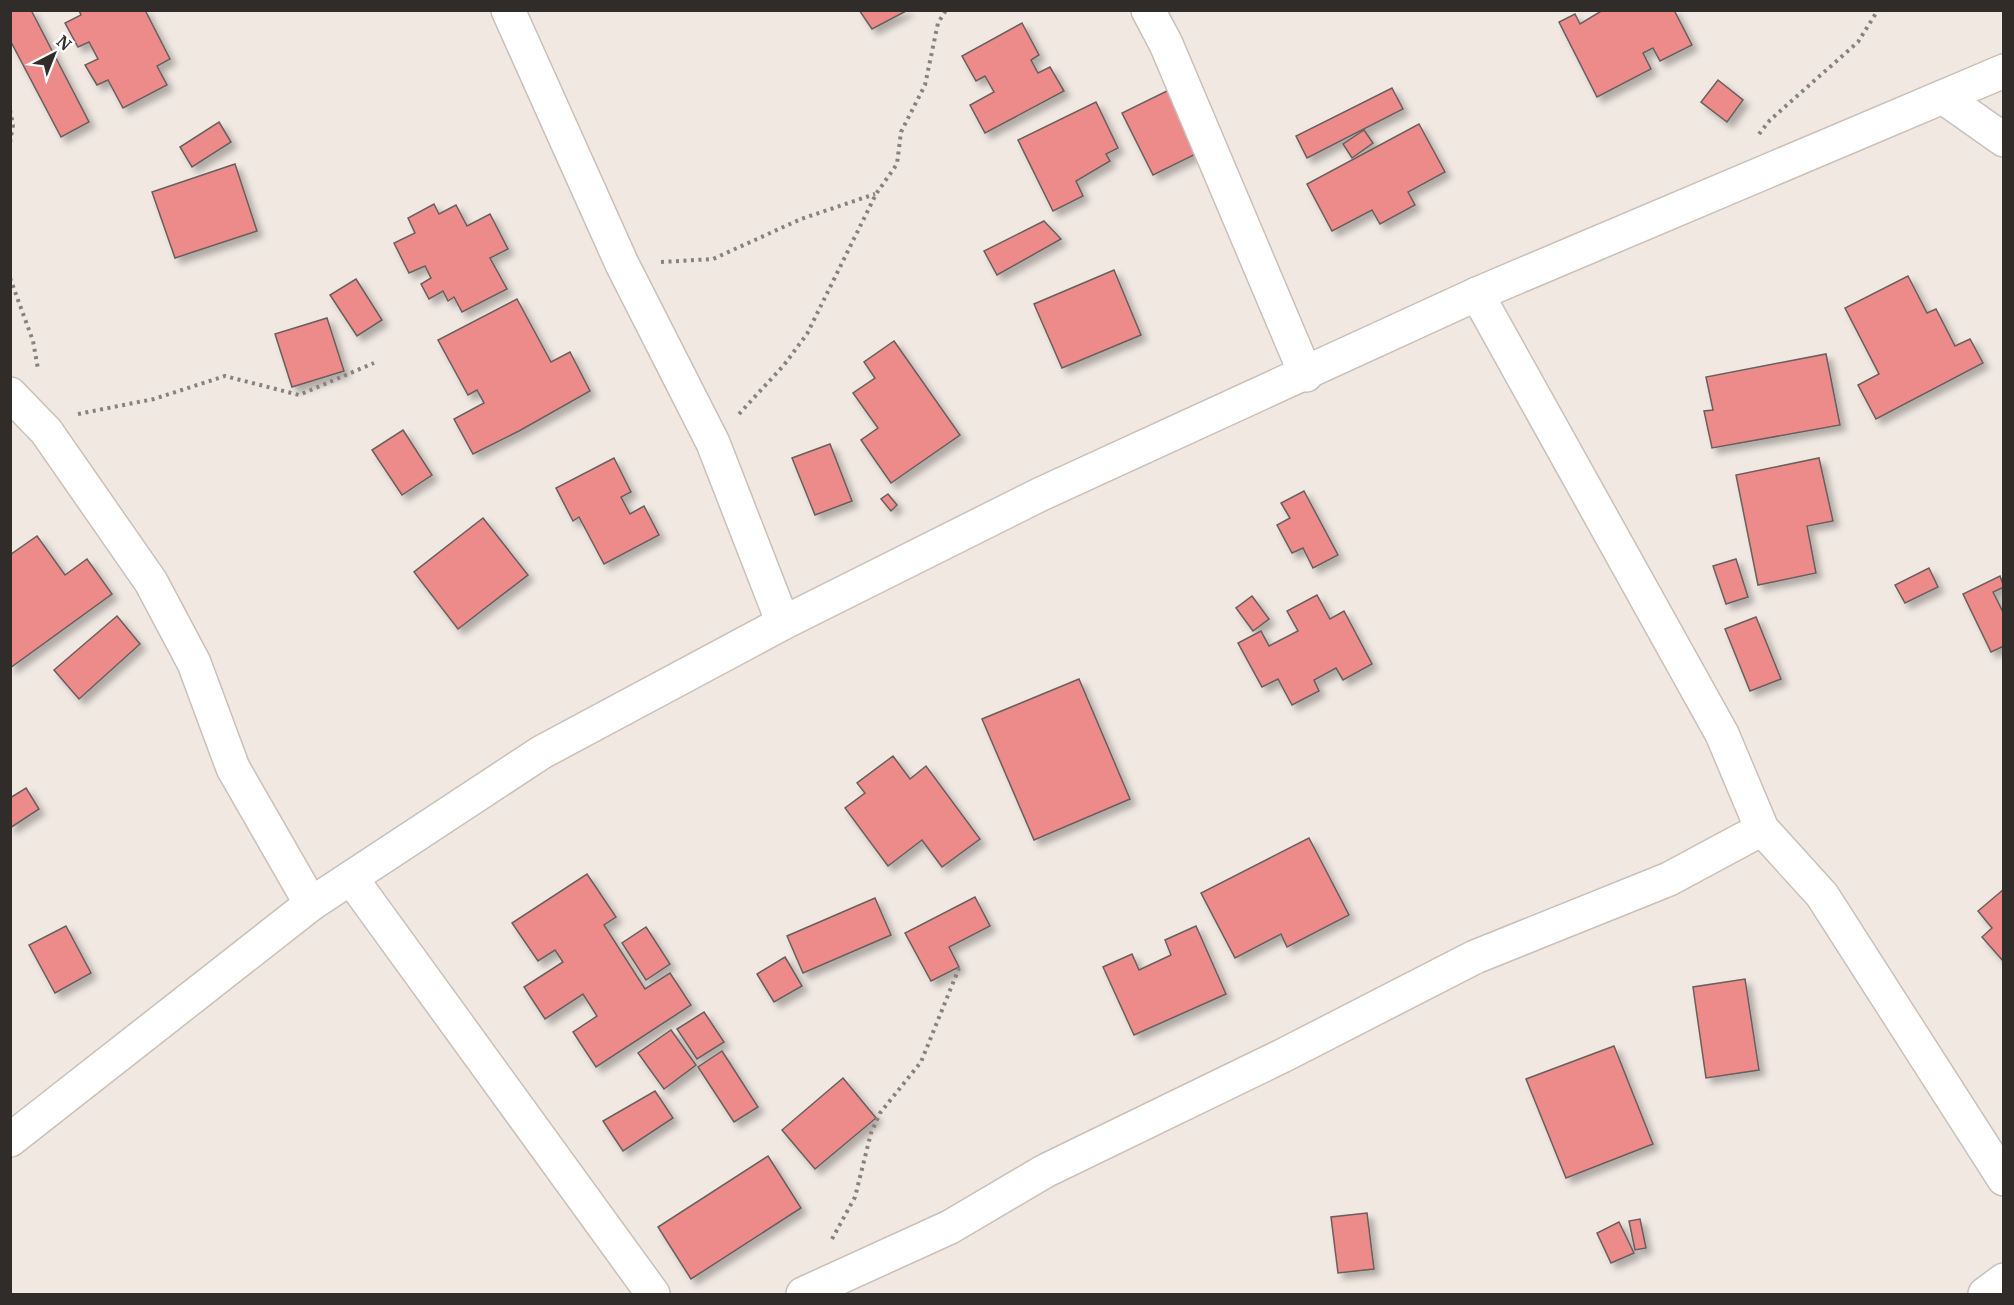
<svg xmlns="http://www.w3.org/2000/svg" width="2014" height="1305" font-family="Merriweather,serif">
	<defs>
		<filter id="shadow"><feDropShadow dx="5.5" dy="5.5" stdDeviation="3" flood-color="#0004"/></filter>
	</defs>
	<rect width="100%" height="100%" fill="#f0e8e1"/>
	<g fill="#ec8b89" stroke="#695e5e" stroke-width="1.5" filter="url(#shadow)">
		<polygon points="10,10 31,10 89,122 61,137 10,40"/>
		<polygon points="79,10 145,10 170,59 157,66 167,85 123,108 108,80 97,85 85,65 98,59 89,42 78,47 65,23 81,15"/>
		<polygon points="859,10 908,10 872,29"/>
		<polygon points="1603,10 1674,10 1692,45 1660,61 1653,48 1643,53 1651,69 1597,97 1559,22 1575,14 1580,24"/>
		<polygon points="1022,23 1039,55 1031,60 1038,73 1050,67 1064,91 985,133 970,105 994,92 985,76 976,81 962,56"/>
		<polygon points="1718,80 1743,100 1727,122 1701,102"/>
		<polygon points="1173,88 1204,150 1153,175 1122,113"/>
		<polygon points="1392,88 1403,109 1307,158 1296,136"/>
		<polygon points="1096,102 1118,148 1106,154 1110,161 1076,181 1083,196 1053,211 1018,140"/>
		<polygon points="219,122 231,142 192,167 180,147"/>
		<polygon points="1419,124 1445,172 1408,192 1415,205 1380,224 1372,210 1332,231 1307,184"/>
		<polygon points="1364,130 1373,143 1352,158 1343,144"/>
		<polygon points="235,164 257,231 175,258 152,192"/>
		<polygon points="434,204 439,214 456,205 467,226 490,214 508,249 490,258 507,289 462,312 454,297 448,301 443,291 429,299 421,284 431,278 425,266 409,273 394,243 415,233 408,218"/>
		<polygon points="1044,221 1061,239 997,275 984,251"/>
		<polygon points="1114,270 1141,335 1062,368 1034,304"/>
		<polygon points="1908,276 1927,313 1936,309 1955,346 1970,339 1983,363 1876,419 1858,385 1879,374 1845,308"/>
		<polygon points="356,279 382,320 357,336 330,295"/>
		<polygon points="517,299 551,362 570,352 590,391 519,431 473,454 454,419 484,403 477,390 468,395 438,340"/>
		<polygon points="327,318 344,371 292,387 275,334"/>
		<polygon points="894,341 960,435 891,483 861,440 878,428 853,393 875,378 864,362"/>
		<polygon points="1826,354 1840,425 1712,448 1704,411 1713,410 1706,377"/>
		<polygon points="403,430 432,475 402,495 372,450"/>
		<polygon points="830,444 852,501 815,515 792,458"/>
		<polygon points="614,458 631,492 621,497 630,514 644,506 659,535 604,564 579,517 573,521 556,488"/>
		<polygon points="1819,458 1833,521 1807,526 1816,573 1758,585 1736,475"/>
		<polygon points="1304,491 1338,555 1313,568 1303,548 1292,553 1277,525 1290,518 1281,503"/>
		<polygon points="888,494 897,505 891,511 881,499"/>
		<polygon points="483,518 528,575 458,629 414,572"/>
		<polygon points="37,536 65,575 87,559 112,594 10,668 10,555"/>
		<polygon points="1736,559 1748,597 1726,604 1713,566"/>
		<polygon points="1929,568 1938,587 1905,603 1895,585"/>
		<polygon points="2000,576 2004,587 1993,592 2004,614 2004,646 1991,652 1963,594"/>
		<polygon points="1317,595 1330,619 1344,611 1372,664 1343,680 1336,668 1314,680 1319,691 1292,705 1278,679 1262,687 1238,643 1261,631 1269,646 1298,631 1287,611"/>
		<polygon points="1252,596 1269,619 1253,631 1236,608"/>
		<polygon points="117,616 140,644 79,699 54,670"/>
		<polygon points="1756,617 1781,679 1750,691 1725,629"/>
		<polygon points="1079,679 1130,799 1034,840 982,719"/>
		<polygon points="893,756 910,779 926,766 980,839 942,867 922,840 888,866 845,808 865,793 857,783"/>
		<polygon points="26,788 39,809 10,828 10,798"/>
		<polygon points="1309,838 1349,915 1287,947 1281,934 1235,958 1201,893"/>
		<polygon points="587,874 616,917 604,925 645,989 670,973 691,1005 596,1067 573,1032 597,1016 583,994 545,1019 524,987 563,962 555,950 538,961 512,923"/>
		<polygon points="2004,889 2004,962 1982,937 1992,928 1978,911"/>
		<polygon points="975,897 990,926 949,947 959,967 931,981 905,933"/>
		<polygon points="875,898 891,935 803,973 787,936"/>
		<polygon points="66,926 91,973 55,993 29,945"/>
		<polygon points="1196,926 1226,994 1134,1035 1103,967 1132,954 1139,970 1171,955 1165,940"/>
		<polygon points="646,927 670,964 646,980 622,943"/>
		<polygon points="785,957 802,986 774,1002 757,974"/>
		<polygon points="1745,979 1759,1070 1706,1078 1693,987"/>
		<polygon points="704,1012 724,1042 697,1059 677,1029"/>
		<polygon points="671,1030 696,1065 664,1089 638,1053"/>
		<polygon points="1614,1046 1653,1144 1566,1178 1526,1079"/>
		<polygon points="722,1051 758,1107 734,1122 698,1067"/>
		<polygon points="843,1078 876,1118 815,1169 782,1130"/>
		<polygon points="655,1091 673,1118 623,1151 603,1121"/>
		<polygon points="768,1156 801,1208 691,1279 658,1227"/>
		<polygon points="1367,1213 1374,1269 1338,1273 1331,1217"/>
		<polygon points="1640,1219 1646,1248 1635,1250 1629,1221"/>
		<polygon points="1619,1222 1634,1253 1611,1263 1597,1233"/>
	</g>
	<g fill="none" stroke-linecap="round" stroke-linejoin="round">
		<defs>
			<g id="street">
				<polyline points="508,10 622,264 713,443 783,623"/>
				<polyline points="1148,10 1166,44 1306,375"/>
				<polyline points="1943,97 2004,140"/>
				<polyline points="1477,294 1722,734 1762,829 1822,895 2004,1179"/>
				<polyline points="10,394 46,431 151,582 194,663 233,768 311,904"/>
				<polyline points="351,878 653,1294"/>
				<polyline points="10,1140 311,904 542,752 783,623 1041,494 1477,294 2004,71"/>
				<polyline points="803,1294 950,1227 1045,1171 1282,1056 1475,957 1669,879 1762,829"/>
				<polyline points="1985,1294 2004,1280"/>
			</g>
		</defs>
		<use href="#street" stroke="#c9c0b9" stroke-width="36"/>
		<g stroke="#87827d" stroke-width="4" stroke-dasharray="3 4.5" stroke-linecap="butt">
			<polyline points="10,110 13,125 10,143"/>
			<polyline points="1759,134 1770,120 1858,42 1878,10"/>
			<polyline points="661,262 713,259 801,219 875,194"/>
			<polyline points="10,278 33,341 38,369"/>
			<polyline points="78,414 154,399 225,376 299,395 374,363"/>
			<polyline points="739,414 784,365 807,334 876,194 897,164 901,132 925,85 938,23 946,10"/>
			<polyline points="832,1239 855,1197 871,1133 880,1113 921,1062 959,968"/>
		</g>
		<use href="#street" stroke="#fff" stroke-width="33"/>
	</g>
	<rect width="2014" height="1305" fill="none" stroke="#2f2c29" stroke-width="24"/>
	<g transform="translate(54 54) rotate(42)" stroke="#ffffff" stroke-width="4.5" paint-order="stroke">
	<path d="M0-4.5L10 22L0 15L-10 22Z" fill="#2f2c29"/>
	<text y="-9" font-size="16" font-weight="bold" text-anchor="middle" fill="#2f2c29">N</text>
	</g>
</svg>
